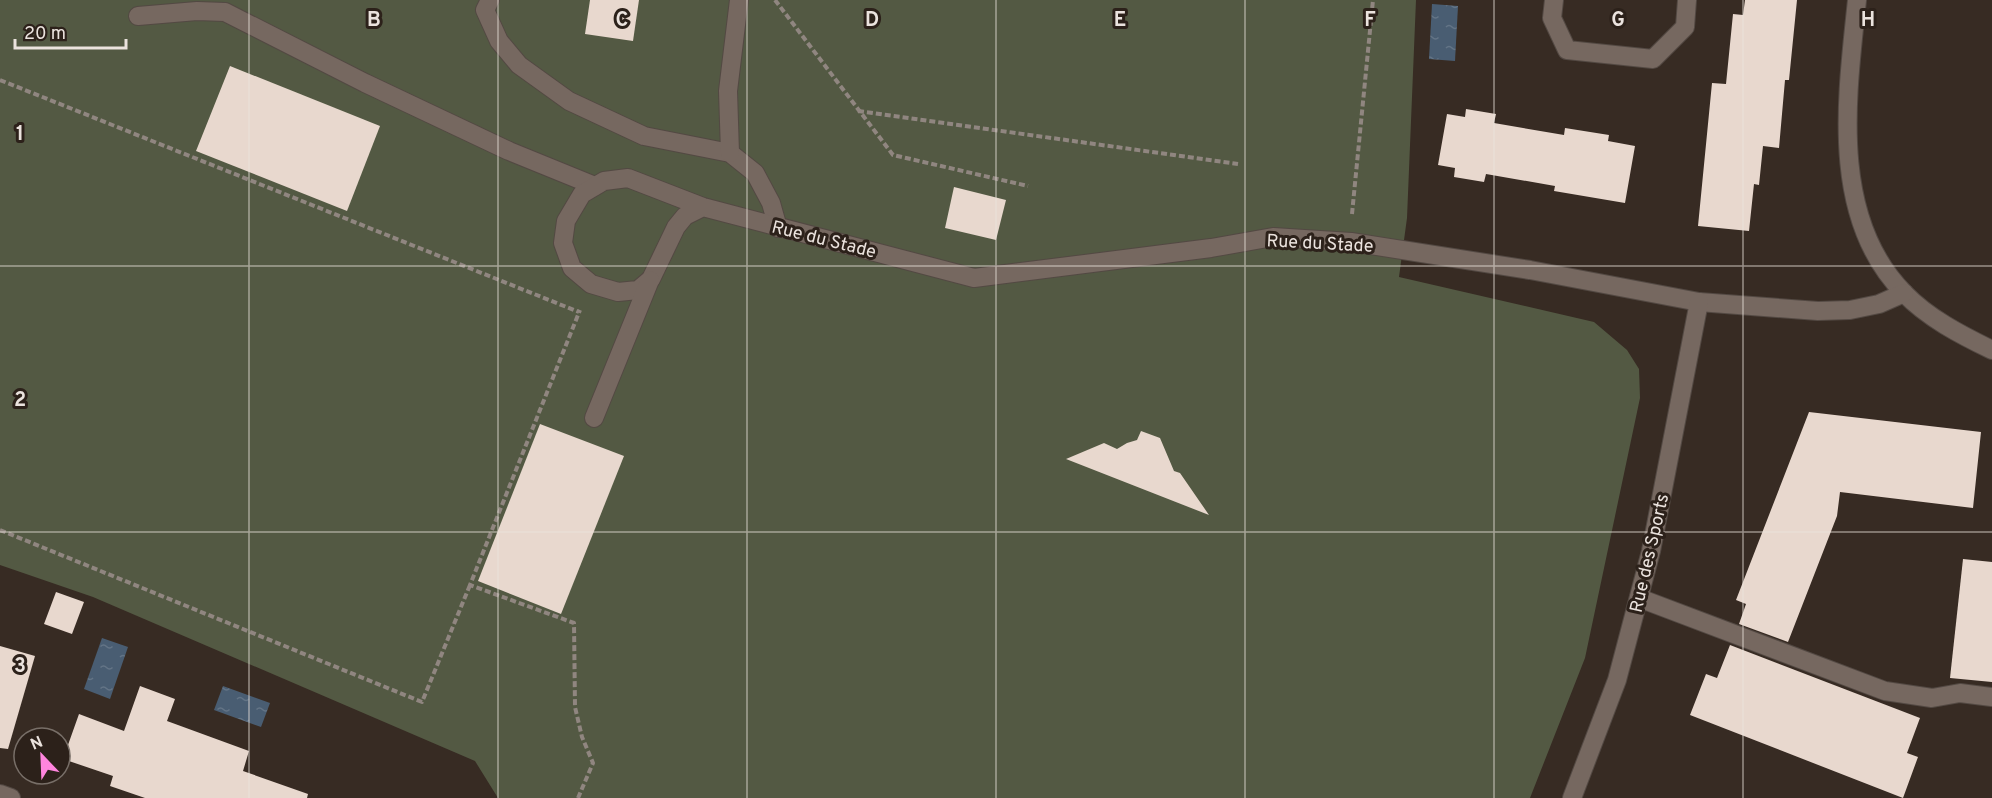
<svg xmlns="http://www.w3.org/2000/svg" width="1992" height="798" font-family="Overpass,sans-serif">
	<defs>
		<pattern id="water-ripples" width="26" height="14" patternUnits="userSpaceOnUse" patternTransform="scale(1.5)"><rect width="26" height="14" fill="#495d72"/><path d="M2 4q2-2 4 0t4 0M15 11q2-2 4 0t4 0" fill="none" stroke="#637486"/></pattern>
	</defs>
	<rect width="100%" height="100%" fill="#372b23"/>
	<polygon fill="#535943" points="0,0 1416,0 1407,218 1399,277 1594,322 1627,350 1639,369 1640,398 1585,658 1530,798 498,798 475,761 93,597 0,565"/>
	<g fill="url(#water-ripples)">
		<polygon points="1432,4 1458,6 1455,61 1429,59"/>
		<polygon points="102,638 128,647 110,699 84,689"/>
		<polygon points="223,686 270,703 261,727 214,710"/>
	</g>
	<g fill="#e8d8ce">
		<polygon points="590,0 639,0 633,41 585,34"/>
		<polygon points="1745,0 1797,0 1789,80 1785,80 1779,148 1763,146 1759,185 1754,184 1749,231 1698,226 1712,83 1726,84 1733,14 1743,15"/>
		<polygon points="230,66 380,126 347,211 196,151"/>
		<polygon points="1466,109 1496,114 1494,123 1564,135 1565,128 1609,135 1608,141 1635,146 1625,203 1554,191 1555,186 1486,174 1484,182 1454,177 1455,168 1438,165 1447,114 1465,117"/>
		<polygon points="954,187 1006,200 996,240 945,228"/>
		<polygon points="1809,412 1981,432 1973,508 1840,492 1837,516 1788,642 1739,624 1746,604 1736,600"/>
		<polygon points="540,424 624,456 561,614 478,581"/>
		<polygon points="1141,431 1160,438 1174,471 1180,473 1209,515 1066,459 1104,443 1117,449 1127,443 1137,440"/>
		<polygon points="1963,559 1992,562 1992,682 1950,678"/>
		<polygon points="56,592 84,602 72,634 44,624"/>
		<polygon points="1730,645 1920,718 1907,753 1918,757 1903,798 1690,715 1706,674 1717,678"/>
		<polygon points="0,646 35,656 8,749 0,748"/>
		<polygon points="140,686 175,699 167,721 249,751 243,771 308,794 307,798 145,798 110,786 113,776 63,759 79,714 124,731"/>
	</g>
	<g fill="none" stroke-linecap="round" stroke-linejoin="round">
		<defs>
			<g id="minor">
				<polyline points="490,0 485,10 499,41 519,65 569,101 644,136 730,153 755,173 771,203 778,228"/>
				<polyline points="1554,0 1552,18 1567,50 1653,59 1685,27 1687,0"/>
				<path d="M1857 0C1847 96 1829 217 1904 293 1928 318 1961 335 1992 350"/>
				<polyline points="138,16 197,11 225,12 365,83 509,151 595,186"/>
				<polyline points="730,153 728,91 739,0"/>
				<polyline points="703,207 685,216 676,227 651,279 638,290 618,292 591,284 572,268 563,243 566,221 582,194 604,181 628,178 703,207 974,278 1211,248 1273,237 1351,242 1530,270 1699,302 1818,311 1850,310 1879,304 1904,293"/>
				<polyline points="594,418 650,280"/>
				<polyline points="1639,598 1885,691 1932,698 1960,693 1992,697"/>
				<polyline points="0,794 11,798"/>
				<polyline points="1572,798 1617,680 1651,551 1699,302"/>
			</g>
		</defs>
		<use href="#minor" stroke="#534943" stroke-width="20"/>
		<g stroke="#908680" stroke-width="4" stroke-dasharray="6 3" stroke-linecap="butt">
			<polyline points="775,0 893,155 1028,186"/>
			<polyline points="0,80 579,312"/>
			<polyline points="858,111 1238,164"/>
			<polyline points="1352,214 1373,0"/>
			<polyline points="0,530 422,702 470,585"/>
			<polyline points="578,798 593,763 582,737 575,707 574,623 470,585 580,310"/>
		</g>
		<use href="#minor" stroke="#766860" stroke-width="18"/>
	</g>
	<path fill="none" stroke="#ebe3de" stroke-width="1.5" stroke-opacity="0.55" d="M249 0V798M498 0V798M747 0V798M996 0V798M1245 0V798M1494 0V798M1743 0V798M0 266H1992M0 532H1992"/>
	<g text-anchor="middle" stroke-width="6" stroke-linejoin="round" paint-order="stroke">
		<g font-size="18" fill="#ebe3de" stroke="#2c211a">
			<text transform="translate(824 239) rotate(14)" y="6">Rue du Stade</text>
			<text transform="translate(1320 243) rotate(3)" y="6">Rue du Stade</text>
			<text transform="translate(1649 553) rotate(-77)" y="6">Rue des Sports</text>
		</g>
	</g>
	<g font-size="20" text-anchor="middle" font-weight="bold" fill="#ebe3de" stroke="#2c211a" stroke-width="6" stroke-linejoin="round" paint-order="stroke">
		<text x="374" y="26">B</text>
		<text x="622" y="26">C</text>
		<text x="872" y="26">D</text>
		<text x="1120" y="26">E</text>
		<text x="1370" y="26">F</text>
		<text x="1618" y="26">G</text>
		<text x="1868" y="26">H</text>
		<text x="20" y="140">1</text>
		<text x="20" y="406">2</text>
		<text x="20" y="672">3</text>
	</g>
	<g transform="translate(42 756) rotate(337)"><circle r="28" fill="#2c211a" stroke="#786f68" stroke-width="1.5"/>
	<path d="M0-4.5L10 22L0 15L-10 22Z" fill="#ff85de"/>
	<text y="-9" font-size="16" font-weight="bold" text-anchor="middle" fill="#ebe3de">N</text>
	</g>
	<path d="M15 39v9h111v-9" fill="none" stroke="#ebe3de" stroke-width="3"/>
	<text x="24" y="39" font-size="18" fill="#ebe3de" stroke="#2c211a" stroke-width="4.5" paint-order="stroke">20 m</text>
</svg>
